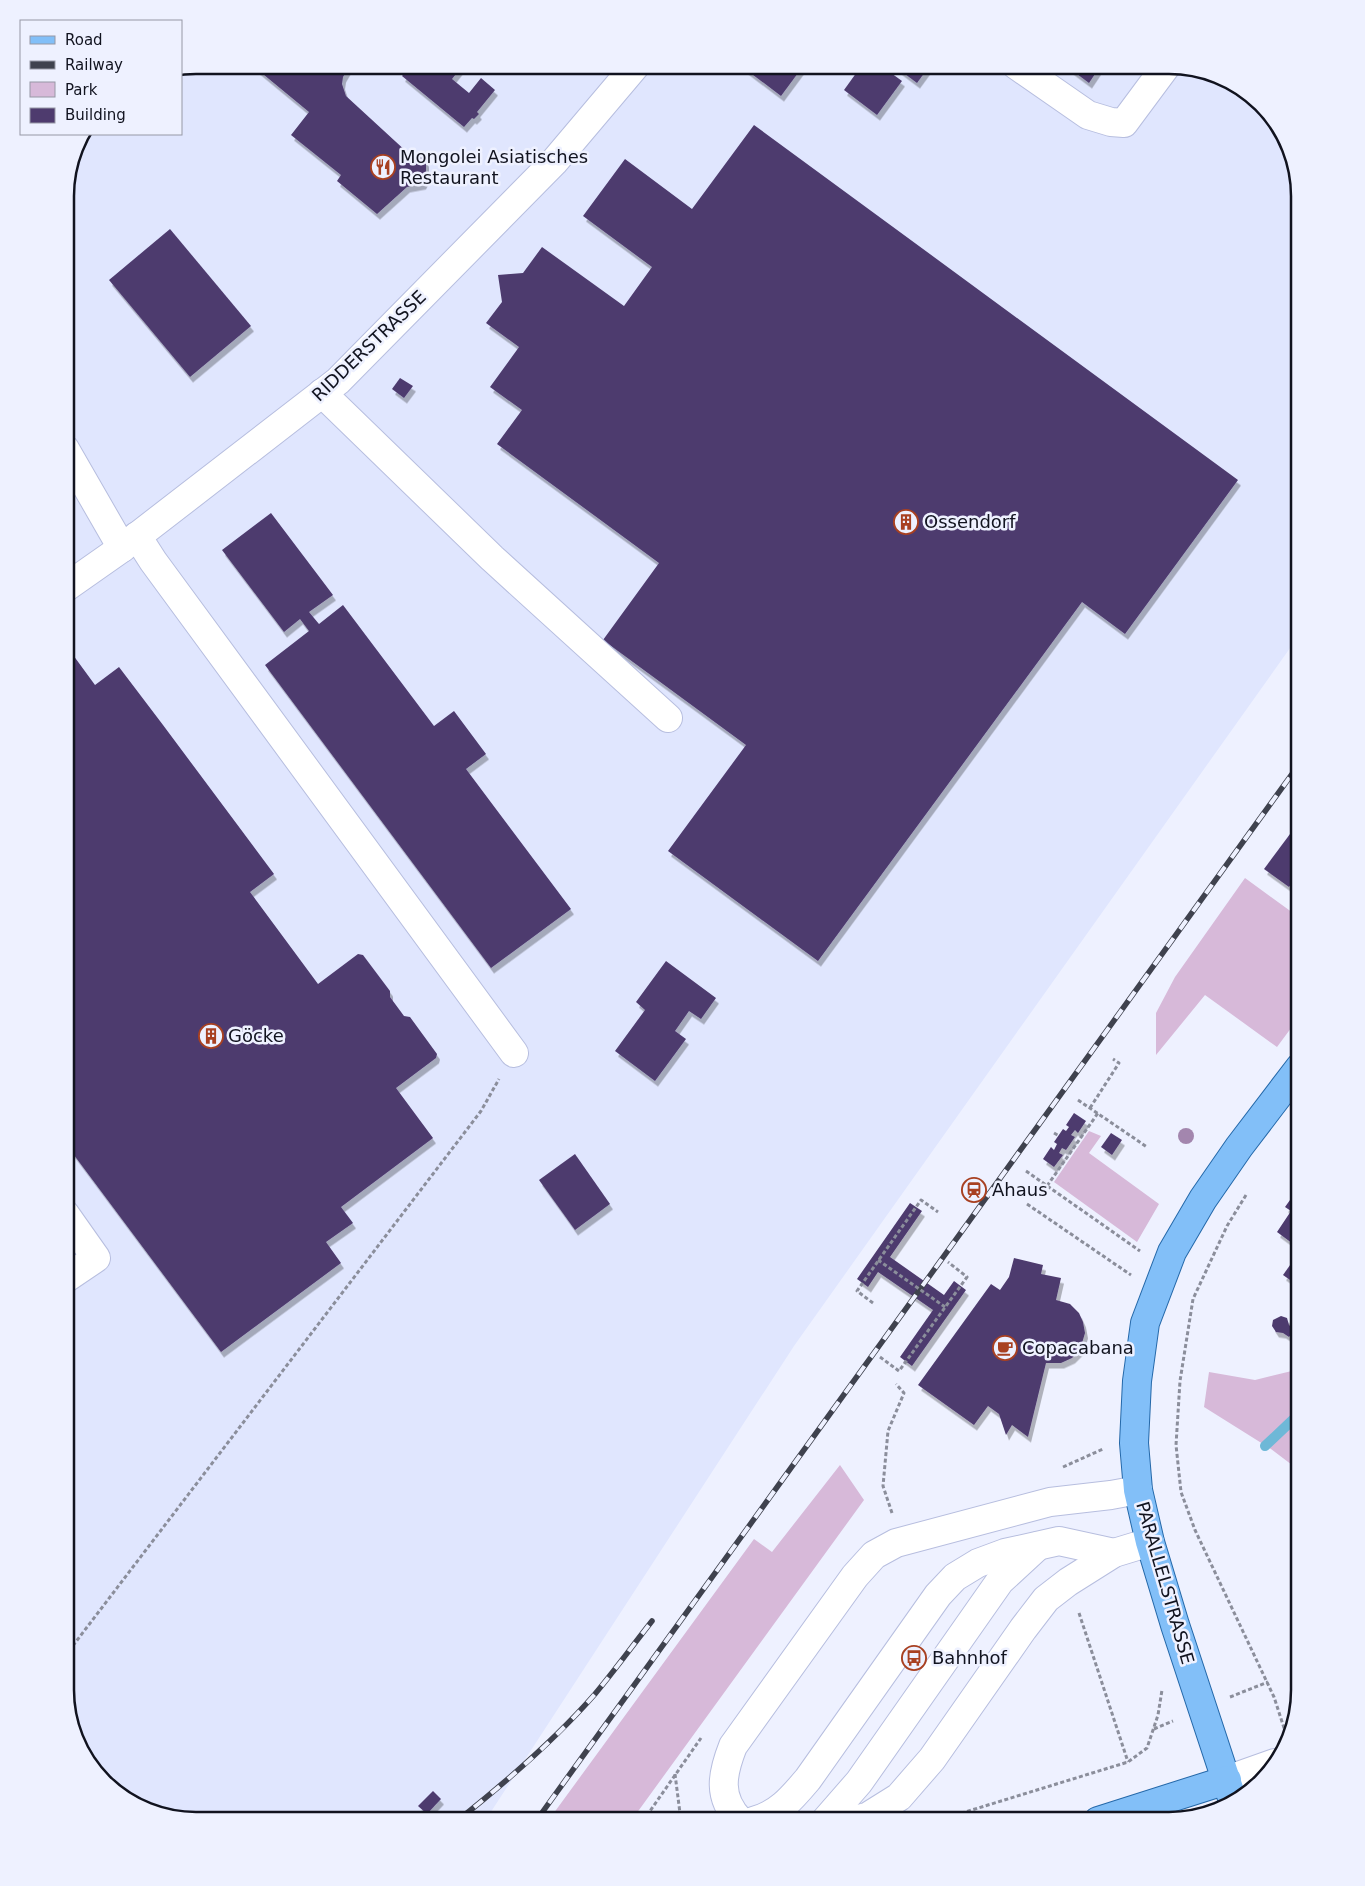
<svg xmlns="http://www.w3.org/2000/svg" width="1365" height="1886" font-family="'DejaVu Sans',sans-serif">
	<defs>
		<filter id="shadow"><feDropShadow dx="3" dy="5.5" stdDeviation="0" flood-color="#0004"/></filter>
	</defs>
	<rect width="100%" height="100%" fill="#eef1ff"/>
	<polygon fill="#e0e6fe" points="196,65 1178,65 1235,83 1282,130 1300,195 1300,634 794,1346 485,1821 187,1821 130,1803 83,1756 65,1691 65,187 79,138 81,134 181,134 181,68"/>
	<g fill="#d7b9d9">
		<polygon points="1245,878 1300,918 1300,1016 1277,1047 1205,995 1156,1055 1156,1013 1175,977"/>
		<polygon points="1089,1131 1101,1136 1089,1153 1159,1204 1137,1242 1054,1182"/>
		<polygon points="1300,1369 1300,1471 1271,1449 1204,1407 1209,1372 1255,1380"/>
		<polygon points="840,1465 864,1500 631,1821 548,1821 754,1539 772,1552"/>
	</g>
	<g fill="none" stroke-linecap="round" stroke-linejoin="round">
		<polyline stroke="#6eb8d7" stroke-width="10" points="1265,1446 1300,1413"/>
	</g>
	<g fill="#4e3b6e" filter="url(#shadow)">
		<polygon points="252,65 350,65 343,77 342,84 346,96 408,153 424,156 426,162 426,178 423,184 407,187 377,214 337,181 341,175 291,135 309,112"/>
		<polygon points="411,65 463,65 452,79 469,93 481,78 495,90 477,112 479,114 474,119 472,118 464,127 402,76"/>
		<polygon points="740,65 796,65 801,69 781,96"/>
		<polygon points="862,65 880,65 902,81 877,115 844,90"/>
		<polygon points="893,65 923,65 928,68 917,83"/>
		<polygon points="1065,65 1101,65 1089,83"/>
		<polygon points="754,125 1238,480 1125,634 1082,602 818,961 668,851 746,745 603,640 659,563 497,444 522,410 490,387 519,347 486,323 502,302 498,275 523,273 542,247 624,306 652,267 583,216 625,159 692,209"/>
		<polygon points="170,229 251,326 190,377 109,280"/>
		<polygon points="400,378 413,386 404,398 392,389"/>
		<polygon points="271,513 333,595 309,612 319,624 343,605 434,726 454,711 486,754 466,769 571,909 491,968 265,665 309,631 300,619 284,632 222,550"/>
		<polygon points="65,644 95,685 119,667 163,725 274,874 250,892 318,984 358,954 363,955 390,991 390,997 404,1016 410,1017 437,1054 436,1058 396,1088 433,1138 341,1207 353,1223 326,1242 341,1263 221,1352 65,1143"/>
		<polygon points="1293,830 1300,835 1300,872 1289,887 1264,869"/>
		<polygon points="666,961 716,998 701,1019 689,1011 675,1031 686,1039 655,1081 615,1051 645,1010 636,1002"/>
		<polygon points="1074,1113 1086,1121 1078,1133 1075,1130 1071,1135 1075,1137 1066,1150 1062,1148 1059,1153 1063,1155 1054,1167 1043,1159 1051,1147 1054,1150 1057,1144 1054,1142 1063,1129 1066,1131 1069,1127 1066,1125"/>
		<polygon points="1111,1133 1122,1140 1112,1155 1101,1147"/>
		<polygon points="575,1154 610,1204 575,1230 539,1180"/>
		<polygon points="1300,1186 1300,1249 1277,1232 1291,1211 1285,1207"/>
		<polygon points="910,1203 922,1211 890,1257 944,1295 954,1281 966,1290 912,1366 900,1357 933,1310 878,1272 868,1287 857,1279"/>
		<polygon points="1300,1251 1300,1287 1283,1275"/>
		<polygon points="1014,1258 1043,1265 1041,1274 1061,1278 1056,1300 1070,1304 1079,1313 1083,1322 1085,1333 1080,1350 1072,1358 1061,1363 1046,1363 1028,1437 1012,1425 1006,1435 999,1414 988,1406 974,1425 918,1385 991,1284 1000,1290 1009,1277"/>
		<polygon points="1281,1316 1287,1318 1289,1325 1295,1330 1289,1337 1283,1333 1276,1332 1272,1326 1273,1320"/>
		<polygon points="433,1791 441,1799 427,1814 418,1806"/>
	</g>
	<g fill="none" stroke-linecap="round" stroke-linejoin="round">
		<defs>
			<g id="minor">
				<polyline points="1016,65 1088,115 1111,122 1124,123 1167,65"/>
				<polyline points="322,393 492,558 668,718"/>
				<polyline points="65,449 122,548"/>
				<polyline points="137,536 153,561 514,1053"/>
				<polyline points="65,588 122,548 338,381 554,162 636,65"/>
				<polyline points="65,1279 96,1258 65,1214"/>
				<polyline points="1227,1780 1275,1763"/>
				<path d="M740 1821C717 1797 722 1774 733 1746L855 1576 874 1555 896 1543 1050 1502 1111 1495 1138 1490"/>
				<path d="M753 1821C778 1815 792 1798 808 1779L938 1595 955 1577 978 1563 1005 1553 1059 1541 1114 1553"/>
				<polyline points="825,1821 859,1782 1000,1581 1038,1546"/>
				<polyline points="850,1821 867,1817 899,1797 932,1759 1023,1629 1046,1599 1068,1582 1114,1553 1150,1542"/>
			</g>
			<g id="major">
				<polyline points="1234,1804 1175,1625 1150,1542 1138,1490 1134,1443 1137,1381 1145,1323 1172,1252 1203,1199 1239,1147 1300,1067"/>
				<polyline points="1098,1821 1227,1780"/>
			</g>
		</defs>
		<use href="#minor" stroke="#b7bedf" stroke-width="30"/>
		<use href="#major" stroke="#2468a9" stroke-width="30"/>
		<g stroke="#8b8e9b" stroke-width="3" stroke-dasharray="4 2.5" stroke-linecap="butt">
			<polyline points="1294,1036 1300,1027"/>
			<polyline points="1078,1100 1147,1147"/>
			<polyline points="1090,1108 1119,1063 1113,1059"/>
			<polyline points="1054,1133 1059,1136"/>
			<polyline points="1026,1171 1140,1251"/>
			<polyline points="1047,1186 1098,1113"/>
			<polyline points="1246,1195 1227,1226 1193,1299 1180,1381 1176,1445 1181,1492 1195,1530 1274,1697 1286,1734"/>
			<polyline points="1027,1204 1131,1275"/>
			<polyline points="873,1303 857,1291 921,1200 938,1212"/>
			<polyline points="880,1357 899,1371 967,1277 948,1262"/>
			<polyline points="1063,1467 1103,1449"/>
			<polyline points="892,1513 883,1486 888,1431 904,1393 896,1384"/>
			<polyline points="1079,1613 1128,1762"/>
			<polyline points="65,1656 481,1111 499,1079"/>
			<polyline points="1230,1697 1268,1682"/>
			<polyline points="1154,1729 1173,1721"/>
			<polyline points="675,1774 681,1821"/>
			<polyline points="643,1821 701,1738"/>
			<polyline points="936,1821 1128,1762 1147,1748 1158,1715 1162,1690"/>
		</g>
		<use href="#minor" stroke="#fff" stroke-width="28"/>
		<use href="#major" stroke="#82bff8" stroke-width="28"/>
		<defs>
			<g id="rail">
				<path d="M457 1821C506 1782 554 1741 595 1694 615 1670 633 1645 652 1621"/>
				<polyline points="536,1821 1300,763"/>
			</g>
		</defs>
		<use href="#rail" stroke="#3f424e" stroke-width="5.5"/>
		<use href="#rail" stroke="#eef1ff" stroke-width="4" stroke-dasharray="11" stroke-linecap="butt"/>
		<polyline stroke="#8b8e9b" stroke-width="3" stroke-dasharray="4 2.5" stroke-linecap="butt" points="878,1260 945,1307"/>
	</g>
	<circle fill="#a386ae" cx="1186" cy="1136" r="8"/>
	<defs>
		<symbol id="restaurant-ring" viewBox="-11 -11 22 22"><circle r="9.5" fill="#eef1ff" stroke="#a84021" stroke-width="1.5"/><path d="M-5-6h1v4h1v-4h1v4h1v-4h1v5L-1.5 .5V6h-2V.5L-5-1ZM5-6V6H3V1.5H1.5Q1.5-4 5-6Z" fill="#a84021"/></symbol>
		<symbol id="building-ring" viewBox="-11 -11 22 22"><circle r="9.5" fill="#eef1ff" stroke="#a84021" stroke-width="1.5"/><path d="M-4-6H4V6H1V3H-1V6H-4ZM-2.5-4.3h1.7v1.8h-1.7ZM.8-4.3h1.7v1.8H.8ZM-2.5-1h1.7V.8h-1.7ZM.8-1h1.7V.8H.8Z" fill="#a84021"/></symbol>
		<symbol id="station-ring" viewBox="-11 -11 22 22"><circle r="9.5" fill="#eef1ff" stroke="#a84021" stroke-width="1.5"/><path d="M-3-6H3Q5-6 5-4V2Q5 4 3 4L4.5 6H3L1.5 4h-3L-3 6H-4.5L-3 4Q-5 4-5 2V-4Q-5-6-3-6ZM-3.5-4v3h7v-3ZM-3.5 1v1.5H-2V1ZM2 1v1.5H3.5V1Z" fill="#a84021"/></symbol>
		<symbol id="cafe-ring" viewBox="-11 -11 22 22"><circle r="9.5" fill="#eef1ff" stroke="#a84021" stroke-width="1.5"/><path d="M-5.5-4.5H6V0H3Q3 3.5 0 3.5H-2.5Q-5.5 3.5-5.5 0ZM3-3.2v2h1.7v-2ZM-6 4.5H4V6H-6Z" fill="#a84021"/></symbol>
		<symbol id="bus-ring" viewBox="-11 -11 22 22"><circle r="9.5" fill="#eef1ff" stroke="#a84021" stroke-width="1.5"/><path d="M-5-6H5V4H4V6H2V4H-2V6H-4V4H-5ZM-3.5-4V0h7V-4ZM-3.5 1.2v1.5H-2V1.2ZM2 1.2v1.5H3.5V1.2Z" fill="#a84021"/></symbol>
	</defs>
	<g fill-rule="evenodd">
		<use href="#restaurant-ring" x="369" y="153" width="28" height="28"/>
		<use href="#building-ring" x="892" y="508" width="28" height="28"/>
		<use href="#building-ring" x="197" y="1022" width="28" height="28"/>
		<use href="#station-ring" x="960" y="1176" width="28" height="28"/>
		<use href="#cafe-ring" x="991" y="1334" width="28" height="28"/>
		<use href="#bus-ring" x="900" y="1644" width="28" height="28"/>
	</g>
	<g text-anchor="middle" stroke-width="5" stroke-linejoin="round" paint-order="stroke">
		<g font-size="18" fill="#11131f" stroke="#eef1ff" text-anchor="start">
			<text x="400" y="163">Mongolei Asiatisches<tspan x="400" dy="21">Restaurant</tspan></text>
			<text x="924" y="528">Ossendorf</text>
			<text x="228" y="1042">Göcke</text>
			<text x="992" y="1196">Ahaus</text>
			<text x="1022" y="1354">Copacabana</text>
			<text x="932" y="1664">Bahnhof</text>
		</g>
		<g font-size="18" fill="#11131f" stroke="#eef1ff">
			<text transform="translate(369 346) rotate(-44)" y="6">RIDDERSTRASSE</text>
			<text transform="translate(1165 1583) rotate(74)" y="6">PARALLELSTRASSE</text>
		</g>
	</g>
	<path d="M0 0H1365V1886H0ZM196 74H1169A122 122 0 0 1 1291 196V1690A122 122 0 0 1 1169 1812H196A122 122 0 0 1 74 1690V196A122 122 0 0 1 196 74Z" fill="#eef1ff" fill-rule="evenodd"/>
	<path fill="none" stroke="#11131f" stroke-width="2.5" d="M196 74H1169A122 122 0 0 1 1291 196V1690A122 122 0 0 1 1169 1812H196A122 122 0 0 1 74 1690V196A122 122 0 0 1 196 74Z"/>
	<rect x="20" y="20" width="162" height="115" fill="#eef1ff" stroke="#9698a5"/>
	<rect x="30" y="36" width="25" height="8" fill="#82bff8" stroke="#9698a5"/>
	<text x="65" y="45" font-size="15" fill="#11131f">Road</text>
	<rect x="30" y="61" width="25" height="8" fill="#3f424e" stroke="#9698a5"/>
	<text x="65" y="70" font-size="15" fill="#11131f">Railway</text>
	<rect x="30" y="82" width="25" height="15" fill="#d7b9d9" stroke="#9698a5"/>
	<text x="65" y="95" font-size="15" fill="#11131f">Park</text>
	<rect x="30" y="108" width="25" height="15" fill="#4e3b6e" stroke="#9698a5"/>
	<text x="65" y="120" font-size="15" fill="#11131f">Building</text>
</svg>
